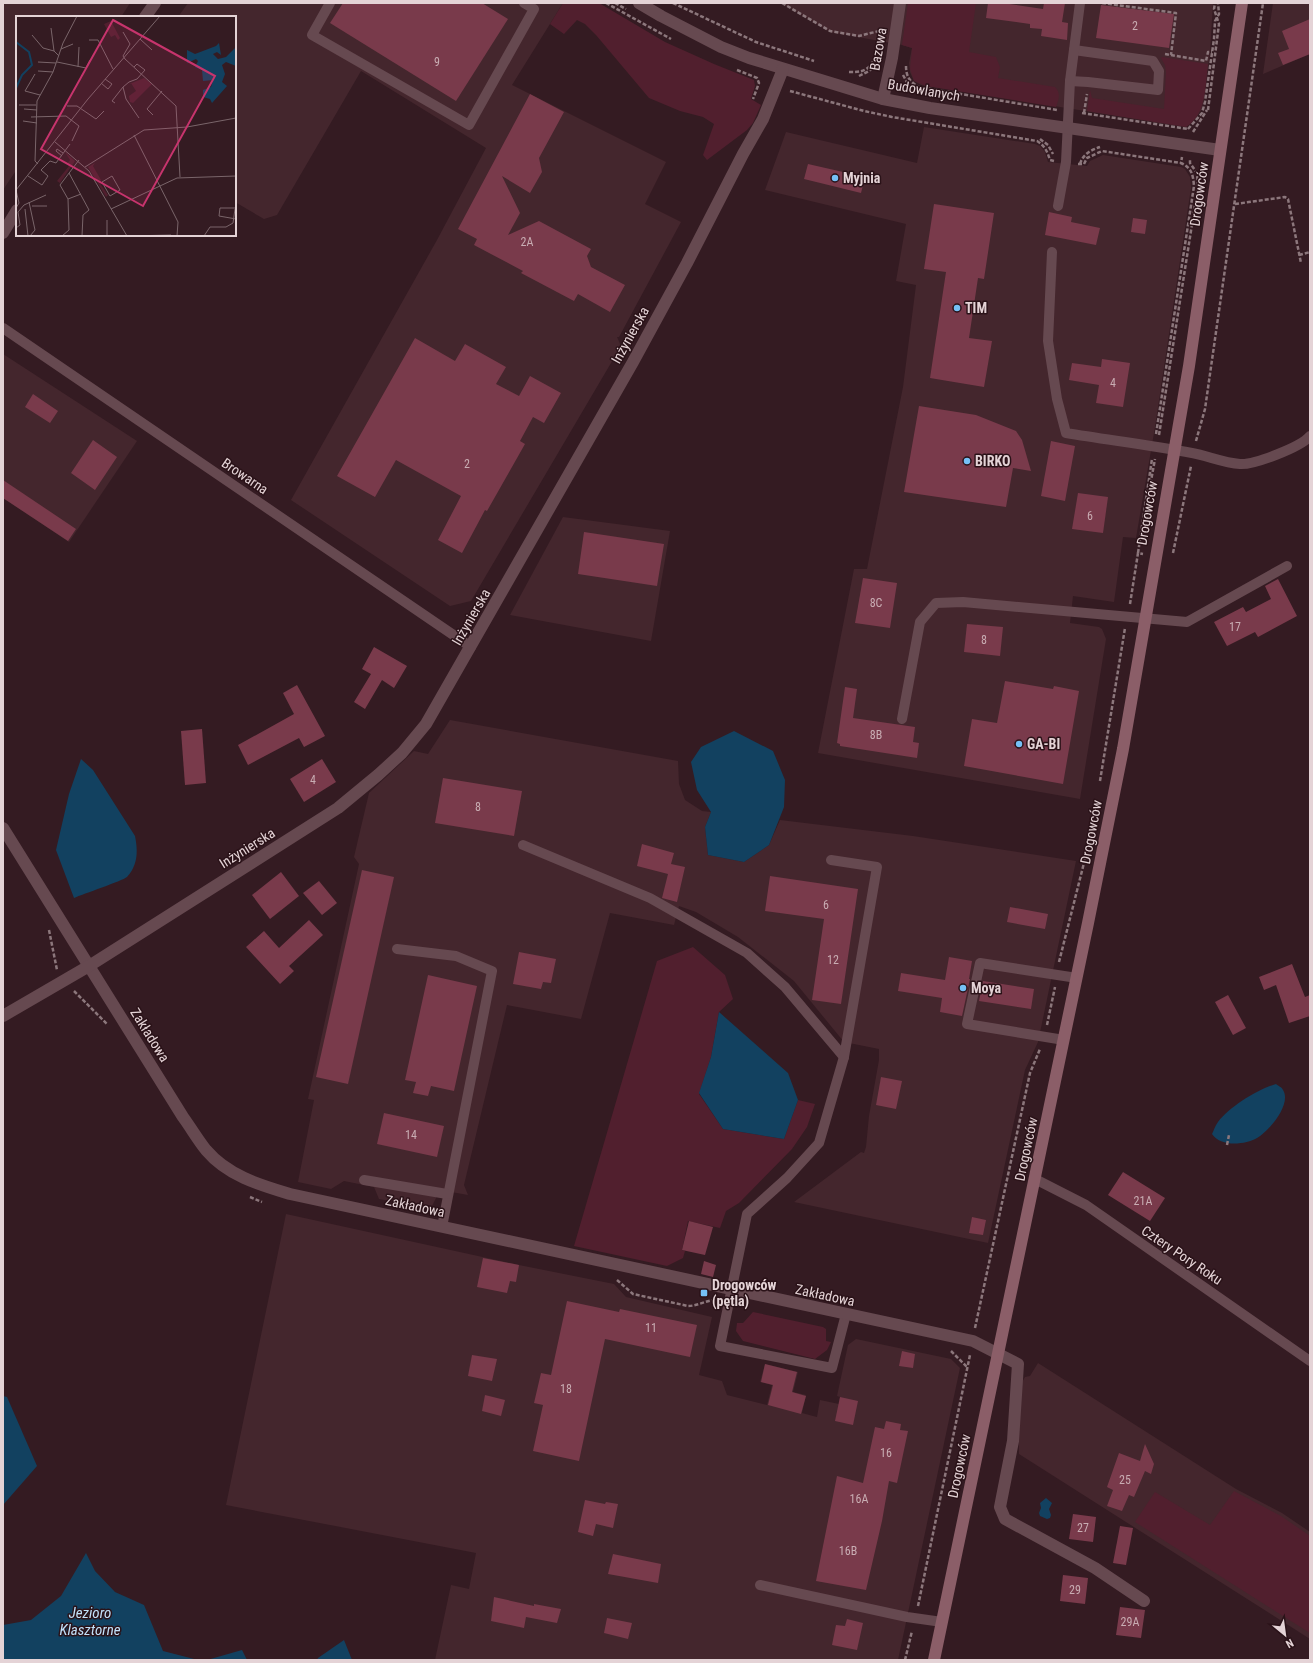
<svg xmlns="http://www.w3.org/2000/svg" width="1313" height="1663" font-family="'Roboto Condensed',sans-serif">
	<rect width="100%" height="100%" fill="#341b22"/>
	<g fill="#44262d">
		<polygon points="3,3 130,3 121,17 17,17 17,169 3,190"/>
		<polygon points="188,3 563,3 512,85 666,162 645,204 681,222 619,337 617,337 621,346 471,601 450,606 291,500 437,240 486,148 361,71 277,215 264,219 235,202 235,17 178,17"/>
		<polygon points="781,3 1213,3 1210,53 1202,109 1195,119 1186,127 921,85 914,81 910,72 909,63 912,48 902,45 830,32"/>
		<polygon points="1273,3 1310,3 1310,54 1263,74"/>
		<polygon points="924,127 1035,144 1040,146 1045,152 1048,162 1087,166 1090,161 1103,155 1181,167 1185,169 1190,177 1191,188 1155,427 1136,538 1123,537 1114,602 1073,596 1070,623 1099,627 1102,629 1106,639 1080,799 818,753 854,569 867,569 903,387 916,285 896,281 906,224 765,190 786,132 917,163"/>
		<polygon points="3,354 137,441 69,542 3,498"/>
		<polygon points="563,517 670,531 651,641 510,615"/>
		<polygon points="450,720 678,761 679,784 685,800 702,811 711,812 705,827 708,855 744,862 769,845 780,820 913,836 1076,861 1038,1042 1025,1070 988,1243 794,1202 861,1152 864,1153 866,1147 869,1116 879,1060 879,1049 844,1042 794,981 738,937 696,912 679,906 674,925 610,913 581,1019 507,1005 464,1185 468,1195 440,1190 431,1208 379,1199 374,1187 344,1181 331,1189 298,1182 314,1100 308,1099 359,864 354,857 369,793 414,751 428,754"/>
		<polygon points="286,1214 519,1265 614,1284 626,1297 712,1317 699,1375 722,1381 727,1395 767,1405 772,1385 760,1382 765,1364 798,1372 793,1392 806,1395 802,1413 813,1416 817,1417 820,1400 839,1404 840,1397 837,1396 848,1345 856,1339 951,1359 960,1368 898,1660 435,1660 451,1585 469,1589 476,1553 226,1505"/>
		<polygon points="1038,1363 1236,1489 1282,1513 1310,1532 1310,1639 1019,1454 1019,1427 1022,1382 1025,1377 1030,1376"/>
	</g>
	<g fill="#511f2e">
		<polygon points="563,3 599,3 665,42 714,64 754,80 755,86 751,99 761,105 753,123 747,130 707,160 703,155 714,124 703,117 680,111 649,98 596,35 585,24 577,20 564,34 550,24"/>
		<path d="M908 3H976L969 52 996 57 1000 67 998 78 1055 87C1061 93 1059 99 1056 107L926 86 914 81 910 69 912 48 902 45Z"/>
		<path d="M1162 57 1208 64C1205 86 1207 114 1186 127L1087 111 1090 90 1092 98 1164 109 1166 72 1165 65 1161 58Z"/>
		<polygon points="693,947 725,975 733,999 719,1012 711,1057 699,1094 723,1129 784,1139 798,1100 815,1104 807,1127 792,1149 739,1203 726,1211 720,1228 688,1221 682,1250 685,1251 683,1258 667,1266 574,1246 657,961"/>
		<polygon points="753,1312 823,1327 826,1329 826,1341 831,1342 827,1350 815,1359 743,1341 736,1331 737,1323 743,1323"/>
		<polygon points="1234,1491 1281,1516 1310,1536 1310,1633 1135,1522 1155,1492 1210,1525"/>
	</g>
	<g fill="#124160">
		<polygon points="734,731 773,751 785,780 784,807 769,845 744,862 708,855 705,827 711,812 697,790 691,762 701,747"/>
		<path d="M81 759 93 770 135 836C138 851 138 865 127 877 122 881 83 894 74 898L56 850 69 794Z"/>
		<polygon points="719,1012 788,1073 798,1100 784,1139 723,1129 699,1093 711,1057"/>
		<path d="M1276 1084C1278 1086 1282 1087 1283 1090 1292 1104 1269 1131 1257 1138 1245 1145 1220 1147 1212 1134 1214 1130 1215 1126 1218 1122 1229 1107 1258 1089 1276 1084Z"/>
		<polygon points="3,1396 7,1397 37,1466 3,1505"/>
		<polygon points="1046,1498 1052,1503 1049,1509 1051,1515 1050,1518 1047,1519 1040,1516 1039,1513 1041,1508 1040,1503"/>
		<polygon points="86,1553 95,1571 115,1592 144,1605 163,1651 198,1660 3,1660 3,1625 31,1620 61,1596"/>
		<polygon points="344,1640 352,1660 317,1660 318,1658"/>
		<polygon points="242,1650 247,1660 207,1660"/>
	</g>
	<g fill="#793a4b">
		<polygon points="343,3 482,3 508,19 456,101 330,23"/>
		<polygon points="988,3 1003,3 1043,9 1044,3 1065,3 1062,22 1068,23 1067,40 1041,36 1042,29 1030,28 1030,24 986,18"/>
		<polygon points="1101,5 1174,14 1169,48 1096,38"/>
		<polygon points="1310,19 1310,54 1283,65 1278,53 1289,49 1282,31"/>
		<polygon points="530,94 564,112 539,158 542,172 530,193 502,176 520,213 508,235 539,221 591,249 587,256 591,267 625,285 610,312 578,294 574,301 521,273 523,271 474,245 477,239 458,229"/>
		<polygon points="808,164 865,177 861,193 804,179"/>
		<polygon points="934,204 994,213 984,279 978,278 969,338 992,341 984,387 930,378 946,272 924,269"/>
		<polygon points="1049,212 1072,217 1071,222 1100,228 1096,245 1045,235"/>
		<polygon points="1133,218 1147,220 1145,234 1131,232"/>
		<polygon points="415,338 455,361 465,344 506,367 496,384 519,396 530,376 561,393 544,423 533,417 520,441 525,444 487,511 485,510 462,553 438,540 461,496 396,460 375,497 337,476"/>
		<polygon points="1102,359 1130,363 1123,407 1096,403 1099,385 1069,380 1072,363 1101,367"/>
		<polygon points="33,394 58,411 50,423 25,407"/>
		<polygon points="919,406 976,415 1016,431 1022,440 1031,471 1013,468 1006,507 904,492"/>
		<polygon points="93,440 117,457 95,490 71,473"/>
		<polygon points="1051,441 1075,446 1065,501 1041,496"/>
		<polygon points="3,480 76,529 68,541 3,498"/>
		<polygon points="1078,493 1108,497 1103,533 1072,529"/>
		<polygon points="584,532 664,544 657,586 578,574"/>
		<polygon points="863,578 897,583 890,628 855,623"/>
		<polygon points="1278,579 1297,616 1258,637 1255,632 1227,646 1214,622 1243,607 1246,612 1271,599 1265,586"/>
		<polygon points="967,624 1003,627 1000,656 964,652"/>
		<polygon points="374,647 407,666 394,688 382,680 365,709 354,702 371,674 362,669"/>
		<polygon points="1005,681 1053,689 1054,686 1079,691 1063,784 964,766 972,719 997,723"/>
		<polygon points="297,685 325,736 304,747 299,738 248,765 238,745 294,714 283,693"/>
		<polygon points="845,687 857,689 853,718 915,727 913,742 919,743 917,758 840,746 840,744 837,743"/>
		<polygon points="202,729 206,783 185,785 181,731"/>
		<polygon points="322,759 336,782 304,802 290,779"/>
		<polygon points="443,778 522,791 514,836 435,823"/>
		<polygon points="642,844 674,853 671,864 685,867 677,902 662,898 668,874 637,866"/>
		<polygon points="362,870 394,877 348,1084 316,1077"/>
		<polygon points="281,872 299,896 270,919 252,895"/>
		<polygon points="770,876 858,889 841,1004 812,1000 824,919 765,911"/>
		<polygon points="319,881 337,903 322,915 303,893"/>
		<polygon points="1010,907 1048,914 1045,929 1007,922"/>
		<polygon points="309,920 323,935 289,966 294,971 280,984 246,947 264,931 279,948"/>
		<polygon points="519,952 556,959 551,983 543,982 541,989 513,984"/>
		<polygon points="949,957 972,961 969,979 970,979 962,1016 940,1012 942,998 898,991 901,973 945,980"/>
		<polygon points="1292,964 1305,997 1310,995 1310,1016 1289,1023 1276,985 1264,990 1259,977"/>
		<polygon points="428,975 477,986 454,1091 431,1086 428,1096 413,1093 416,1082 405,1080"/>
		<polygon points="983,981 1034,989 1031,1009 979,1001"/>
		<polygon points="1228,995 1246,1028 1233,1035 1215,1002"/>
		<polygon points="881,1077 902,1081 896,1109 876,1105"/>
		<polygon points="384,1113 444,1126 437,1157 377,1144"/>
		<polygon points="1123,1172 1165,1198 1150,1221 1108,1195"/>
		<polygon points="972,1217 986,1220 983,1235 969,1233"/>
		<polygon points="689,1221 713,1227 705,1255 682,1250"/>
		<polygon points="483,1258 519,1265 516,1282 510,1281 507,1293 477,1287"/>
		<polygon points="704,1261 716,1265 713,1277 701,1274"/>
		<polygon points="567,1301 619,1312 620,1309 697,1325 690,1357 605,1339 579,1461 533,1451 543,1405 534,1403 541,1373 551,1375"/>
		<polygon points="902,1351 915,1354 913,1368 899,1366"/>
		<polygon points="472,1355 497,1359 492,1381 468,1376"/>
		<polygon points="765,1364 797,1372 792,1392 806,1396 801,1414 768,1405 773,1385 761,1382"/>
		<polygon points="485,1395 505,1400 501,1416 482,1411"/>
		<polygon points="840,1397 858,1401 853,1425 835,1421"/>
		<polygon points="886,1421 901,1424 900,1430 908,1431 897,1483 889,1481 882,1521 866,1590 816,1581 837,1476 863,1483 875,1427 884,1429"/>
		<polygon points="1145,1444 1154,1464 1151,1474 1145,1471 1134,1497 1129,1495 1122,1511 1107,1506 1113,1490 1107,1487 1119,1453 1140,1461"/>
		<polygon points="585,1500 605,1504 606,1502 618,1504 613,1528 596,1524 593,1536 578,1532"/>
		<polygon points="1073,1514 1096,1517 1093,1542 1069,1539"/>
		<polygon points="1120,1526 1133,1528 1126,1565 1113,1563"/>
		<polygon points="613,1554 661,1564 658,1583 608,1574"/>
		<polygon points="1063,1575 1088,1578 1085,1604 1060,1601"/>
		<polygon points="494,1597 534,1606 534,1604 561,1609 557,1623 526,1617 524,1628 491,1621"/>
		<polygon points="1120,1607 1145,1610 1141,1638 1116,1635"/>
		<polygon points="607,1618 632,1623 628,1639 604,1633"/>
		<polygon points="847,1619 863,1623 857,1650 832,1645 836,1625 845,1626"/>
	</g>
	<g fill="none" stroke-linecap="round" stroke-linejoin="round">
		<g stroke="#8c777c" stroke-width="2.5" stroke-dasharray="4 2" stroke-linecap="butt">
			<polyline points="606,3 671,39"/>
			<polyline points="615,3 626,9"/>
			<polyline points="673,3 756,42 814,61"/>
			<polyline points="782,3 830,31 859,36 883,30"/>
			<polyline points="1102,3 1176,13 1171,55"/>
			<polyline points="1165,54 1206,61 1208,52 1212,52"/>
			<path d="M906 66C906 77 910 82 919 87L1057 110"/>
			<polyline points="737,70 757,78 759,83 753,99"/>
			<path d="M849 72C868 73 873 66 878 48"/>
			<polyline points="903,75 909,86 914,89"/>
			<polyline points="859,76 869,71 875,66"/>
			<path d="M790 91 864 111 892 117 1037 141C1045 146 1047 151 1050 160L1054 161"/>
			<polyline points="1208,110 1219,24 1214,9 1215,3"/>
			<polyline points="1082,113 1188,129"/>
			<polyline points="1084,113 1087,94"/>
			<polyline points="1188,129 1202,113 1205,102 1214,39 1215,21 1219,14 1218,3"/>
			<polyline points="1193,132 1207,110"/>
			<polyline points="1040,139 1048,145 1053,154"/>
			<polyline points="1078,164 1084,164 1087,158 1102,151 1181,163"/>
			<path d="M1080 164C1083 154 1091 150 1100 147"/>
			<polyline points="1235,204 1285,197 1288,199 1301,263"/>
			<polyline points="1299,255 1310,252"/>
			<path d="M1156 434 1194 186C1193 175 1192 168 1181 163L1182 157"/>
			<polyline points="1159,435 1198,186 1197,173 1190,163 1190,159"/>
			<polyline points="1196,441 1205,409 1263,3"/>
			<polyline points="1143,525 1155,459"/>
			<polyline points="1138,553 1152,459"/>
			<polyline points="1173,553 1191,466"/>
			<polyline points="1130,604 1138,553 1143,554"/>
			<polyline points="1100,781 1125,628"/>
			<polyline points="49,930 57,970"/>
			<polyline points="1059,962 1086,855"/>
			<polyline points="74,991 107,1024"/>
			<polyline points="1047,1025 1055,987"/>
			<polyline points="1227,1145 1229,1135"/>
			<polyline points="250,1197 262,1202"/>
			<path d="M617 1280 633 1294 688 1306C697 1306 705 1301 714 1300"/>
			<polyline points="975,1328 1030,1073 1040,1049"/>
			<polyline points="951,1351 967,1367"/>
			<polyline points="918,1606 970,1355"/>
			<polyline points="905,1660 912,1631"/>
		</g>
		<g stroke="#664950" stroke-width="10">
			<polyline points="330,3 312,35 469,125 534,9 524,3"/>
			<polyline points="1070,81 1088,82 1158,90 1159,71 1153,61 1074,50"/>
			<polyline points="1058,206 1066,162 1070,81 1080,3"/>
			<path d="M1052 252 1048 341 1057 399 1066 433C1108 440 1150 445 1192 453 1208 456 1224 463 1240 464 1254 465 1301 447 1310 436"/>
			<polyline points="3,328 471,647"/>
			<polyline points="902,719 920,622 936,603 963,602 1187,622 1287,566"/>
			<polyline points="523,845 650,898 747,953 785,987 844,1057"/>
			<polyline points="831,860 877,867 844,1057 819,1143 787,1178 747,1214 720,1346 832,1368 846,1314"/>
			<polyline points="397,949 456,956 492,971 442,1227"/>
			<polyline points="1064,1040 967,1024 980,963 1077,978"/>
			<polyline points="1035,1179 1086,1205 1310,1361"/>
			<polyline points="364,1180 447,1194"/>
			<polyline points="760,1585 907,1617 942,1622"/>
		</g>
		<g stroke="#664950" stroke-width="12">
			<polyline points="639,3 661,16 721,47 749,58 883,99 930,108 1220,150"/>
			<polyline points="145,17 155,3"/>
			<polyline points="883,99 892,58 900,3"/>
			<polyline points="3,233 17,210"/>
			<path d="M3 828 183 1117C191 1128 198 1140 206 1150 228 1176 260 1185 290 1194L973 1341 1018 1364 1013 1441 1000 1507 1005 1519 1095 1568 1144 1601"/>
			<polyline points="3,1016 89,966 338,808 378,775 402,753 426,724 633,362 687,263 743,154 763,119 783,69"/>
		</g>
		<polyline stroke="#8b5e68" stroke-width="12" points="934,1660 1088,923 1123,749 1189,366 1242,3"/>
	</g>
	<g fill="#75c0f6" stroke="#2a1218" stroke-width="1.5">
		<circle cx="835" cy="178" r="4"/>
		<circle cx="957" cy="308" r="4"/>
		<circle cx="967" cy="461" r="4"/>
		<circle cx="1019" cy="744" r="4"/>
		<circle cx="963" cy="988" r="4"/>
		<rect x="700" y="1289" width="8" height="8" rx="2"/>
	</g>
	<g text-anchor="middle" stroke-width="3" stroke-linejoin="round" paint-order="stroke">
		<g font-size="12" fill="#c9adb3">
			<text x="1135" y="30">2</text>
			<text x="437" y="66">9</text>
			<text x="527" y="246">2A</text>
			<text x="1113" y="387">4</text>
			<text x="467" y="468">2</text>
			<text x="1090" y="520">6</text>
			<text x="876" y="607">8C</text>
			<text x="1235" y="631">17</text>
			<text x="984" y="644">8</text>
			<text x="876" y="739">8B</text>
			<text x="313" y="784">4</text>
			<text x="478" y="811">8</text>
			<text x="826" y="909">6</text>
			<text x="833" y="964">12</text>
			<text x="411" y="1139">14</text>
			<text x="1143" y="1205">21A</text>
			<text x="651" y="1332">11</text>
			<text x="566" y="1393">18</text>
			<text x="886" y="1457">16</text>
			<text x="1125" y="1484">25</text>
			<text x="859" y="1503">16A</text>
			<text x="1083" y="1532">27</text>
			<text x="848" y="1555">16B</text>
			<text x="1075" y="1594">29</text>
			<text x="1130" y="1626">29A</text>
		</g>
		<g font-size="14" fill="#e4d3d6" stroke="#2a1218">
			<text transform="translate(878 49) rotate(-80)" y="5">Bazowa</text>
			<text transform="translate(924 90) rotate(10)" y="5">Budowlanych</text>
			<text transform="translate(1199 194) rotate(-82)" y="5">Drogowców</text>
			<text transform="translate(630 335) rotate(-61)" y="5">Inżynierska</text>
			<text transform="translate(245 476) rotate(34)" y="5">Browarna</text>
			<text transform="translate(1147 513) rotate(-80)" y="5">Drogowców</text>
			<text transform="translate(471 617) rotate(-60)" y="5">Inżynierska</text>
			<text transform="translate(1091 832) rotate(-79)" y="5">Drogowców</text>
			<text transform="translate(247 848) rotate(-32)" y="5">Inżynierska</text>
			<text transform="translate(150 1035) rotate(58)" y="5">Zakładowa</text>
			<text transform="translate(1026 1149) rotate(-78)" y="5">Drogowców</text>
			<text transform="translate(415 1206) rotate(12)" y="5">Zakładowa</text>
			<text transform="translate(1182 1255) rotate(34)" y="5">Cztery Pory Roku</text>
			<text transform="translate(825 1295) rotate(12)" y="5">Zakładowa</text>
			<text transform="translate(959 1466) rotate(-78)" y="5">Drogowców</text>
		</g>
		<g font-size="14" font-weight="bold" fill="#e4d3d6" stroke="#2a1218" text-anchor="start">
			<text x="843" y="183">Myjnia</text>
			<text x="965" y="313">TIM</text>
			<text x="975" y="466">BIRKO</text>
			<text x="1027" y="749">GA-BI</text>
			<text x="971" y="993">Moya</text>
			<text x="712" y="1290">Drogowców<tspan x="712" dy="16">(pętla)</tspan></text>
		</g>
		<g font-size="15" font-style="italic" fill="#c1e1fa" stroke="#2a1218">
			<text x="90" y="1618">Jezioro<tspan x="90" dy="17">Klasztorne</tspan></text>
		</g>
	</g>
	<g transform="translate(16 16)">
		<rect width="220" height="220" fill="#341b22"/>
		<path d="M95 5 104 22 102 24 99 19 95 21 88 8ZM128 62 136 68 117 87 114 86 113 80 120 75 115 67 111 69ZM49 136 59 145 44 167 41 165 53 150 51 148 54 144ZM79 147 77 150 85 164 83 166 92 179 90 181 72 151Z" fill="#511f2e"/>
		<path d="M203 27 205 39 201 36 197 38 202 43 210 41 220 31V50L210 46 206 49 209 58 206 66 211 70 196 87 194 83 187 81V74L195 71 197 64 187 65 186 54 179 51 182 45 180 43 171 47V34L179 38 200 30Z" fill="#124160"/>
		<path fill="none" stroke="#124160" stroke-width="2" d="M0 26 13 36 16 49 6 59 0 72"/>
		<path fill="none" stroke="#7a656a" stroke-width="1" d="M35 12 38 35 43 40M107 16 114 28 107 40 109 43 160 90 164 161M16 19 27 32 38 35M124 23 136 34M73 24H82L97 53M45 33 57 28M22 46 40 47M41 46 70 52 74 44M62 51 63 31M22 55 37 56M19 58 9 75 24 79M85 67 92 73 96 68 89 63M107 71 110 83 123 102M99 87 96 85 107 71 113 66 121 63 129 54 121 48 118 51M3 89H20M51 90H61L80 103 88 95M8 93 21 94M137 99 131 93 146 75M15 101 50 100 63 110 56 125M7 105 21 107M118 119 162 206 161 220M39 126 73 155 111 220M46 140 40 135 41 133 47 137M22 148 19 145 21 85 37 56 47 27 61 0M69 151 128 114 171 111 220 102M53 157 73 194 67 199 66 220M12 160 26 169 32 160 25 154 34 145 40 147 54 128M96 160 104 174 94 180 86 166ZM0 174 72 83 144 0M52 183 65 178M13 186 19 214 14 220M16 190H31M0 192 3 187 0 174M220 192H204L203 200 220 203M9 193 12 220M95 193 161 162 220 160M0 212 4 209 2 196 8 189 30 179M46 220 53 214 52 183 44 169 63 144M91 220V204M112 220 155 219M188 220 194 211H210L217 207 219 193"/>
		<path fill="#c7346d" fill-opacity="0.15" stroke="#c7346d" stroke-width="2" d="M97 4 199 60 127 190 25 133Z"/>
		<rect width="220" height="220" fill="none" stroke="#e4d3d6" stroke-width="2"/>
	</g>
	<rect width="1313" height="1663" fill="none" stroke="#e4d3d6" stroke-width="8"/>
	<g transform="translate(1285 1635) rotate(151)" stroke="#2a1218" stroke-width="3" paint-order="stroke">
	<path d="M0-3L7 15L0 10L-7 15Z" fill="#e4d3d6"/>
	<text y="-6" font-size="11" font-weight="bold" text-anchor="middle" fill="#e4d3d6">N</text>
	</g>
</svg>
